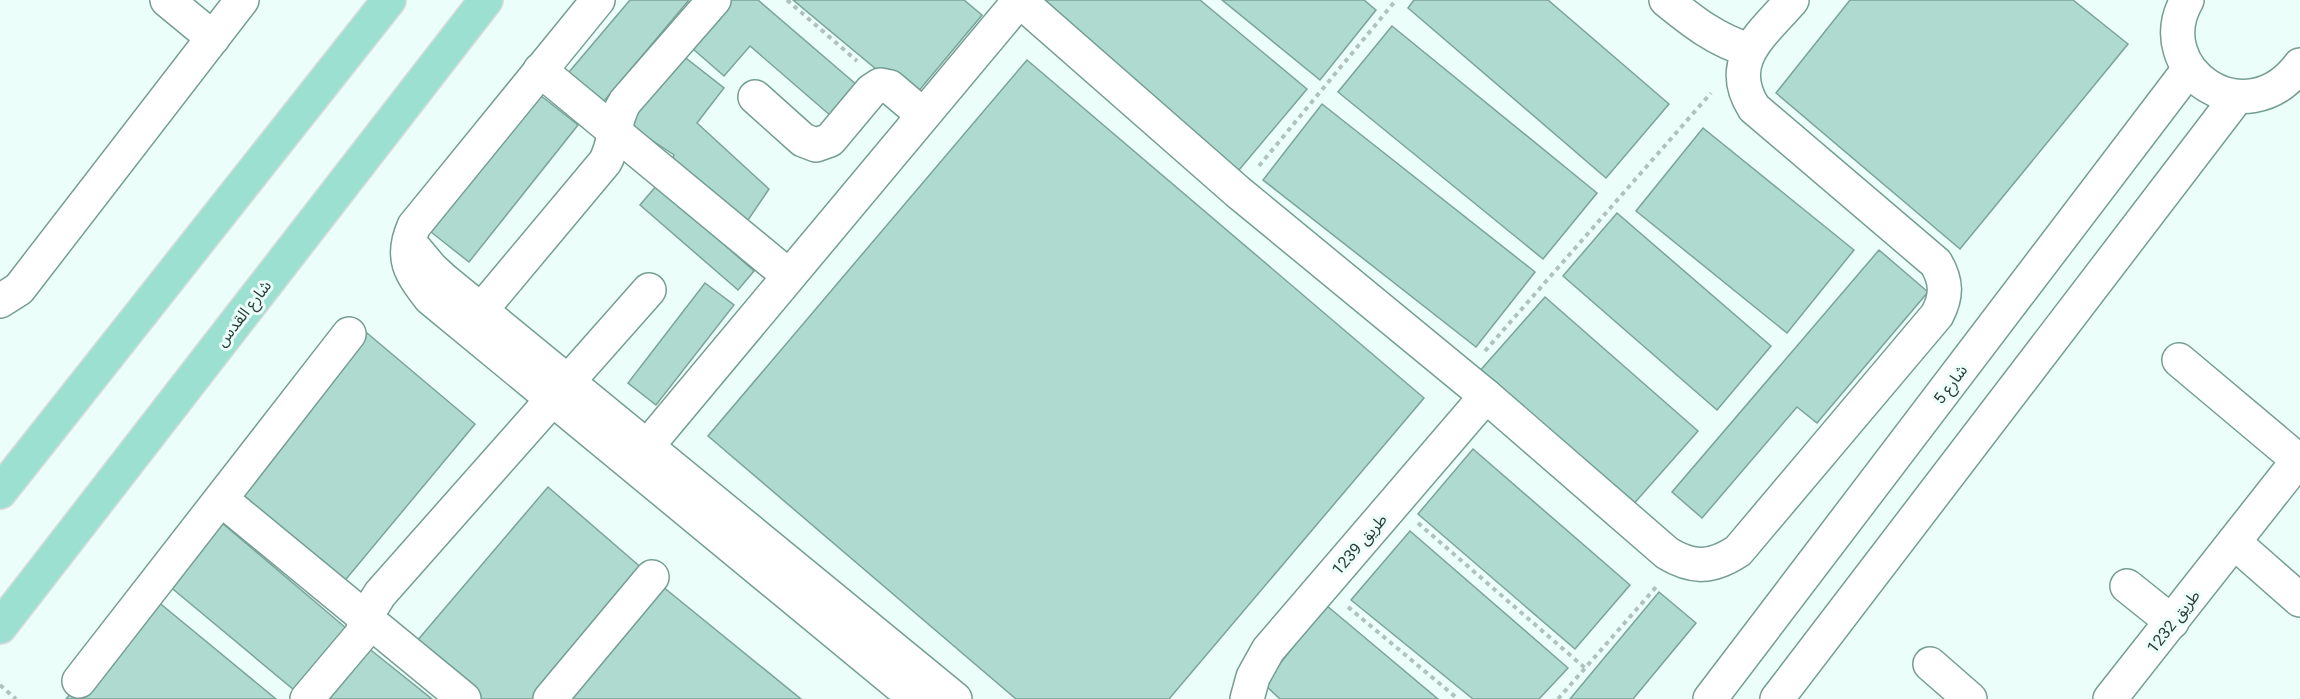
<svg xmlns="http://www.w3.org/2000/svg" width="2300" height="699" font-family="Roboto,'Noto Sans Arabic',sans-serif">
	<rect width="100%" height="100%" fill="#ecfef9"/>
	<g fill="#afdacf" stroke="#7ba499" stroke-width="1.5">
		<polygon points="630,0 689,0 599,107 564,78"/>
		<polygon points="721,0 758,0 857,85 831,116 750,46 724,76 685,42"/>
		<polygon points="793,0 964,0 982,15 912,99"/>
		<polygon points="1035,0 1200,0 1307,89 1239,170"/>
		<polygon points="1222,0 1364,0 1376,10 1320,80"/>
		<polygon points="1414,0 1548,0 1669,104 1606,178 1408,8"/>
		<polygon points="1850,0 2073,0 2128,44 1960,249 1776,93"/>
		<polygon points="1392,26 1597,193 1543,259 1338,92"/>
		<polygon points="682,55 724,88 697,123 769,189 744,226 671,163 674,155 623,121"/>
		<polygon points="1027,60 1424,398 1169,699 1016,699 708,436"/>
		<polygon points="540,95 578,125 469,262 431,232"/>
		<polygon points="1322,104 1535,272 1476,347 1263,180"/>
		<polygon points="1703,128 1854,250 1787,333 1636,211"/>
		<polygon points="657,185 754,271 738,290 640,205"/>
		<polygon points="1617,213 1771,346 1717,410 1563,276"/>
		<polygon points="1879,250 1928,292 1817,423 1797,407 1702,518 1672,492"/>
		<polygon points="705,283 734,305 656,405 628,383"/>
		<polygon points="1545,297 1698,431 1631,507 1478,373"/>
		<polygon points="367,333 475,424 342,584 233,492"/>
		<polygon points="1473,449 1630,585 1575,649 1418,514"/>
		<polygon points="548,487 644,570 535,699 471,699 411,648"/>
		<polygon points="215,517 346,628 294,690 162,580"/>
		<polygon points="1410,531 1568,668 1539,699 1473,699 1351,600"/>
		<polygon points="662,586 801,699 571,699"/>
		<polygon points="1659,592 1696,623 1633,699 1570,699"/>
		<polygon points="151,596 276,699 66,699"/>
		<polygon points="1326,605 1438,699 1280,699 1264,684"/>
		<polygon points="367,647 432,699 325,699"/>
	</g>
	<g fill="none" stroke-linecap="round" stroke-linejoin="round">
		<defs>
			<g id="minor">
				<polyline points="167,0 213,38"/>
				<path d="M598 0 414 226C400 258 410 272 430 298L916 699"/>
				<path d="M1019 0 1238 192 1486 396 1667 553C1693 569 1712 568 1738 551L1937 315C1947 296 1947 282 1936 263L1754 108C1724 61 1763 34 1792 0"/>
				<path d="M1666 0C1693 22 1716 40 1749 50"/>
				<path d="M2187 0C2147 70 2246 138 2300 65"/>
				<polyline points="540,70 789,276"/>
				<polyline points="755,97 803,140 816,145 830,140 871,91 880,85 890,87 923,115"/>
				<polyline points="416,250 431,268 444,280 955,699"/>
				<polyline points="0,301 19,289 242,0"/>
				<path d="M467 327 605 162C616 143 613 121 625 102L714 0"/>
				<polyline points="2179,360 2298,460"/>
				<polyline points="634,462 1019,1"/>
				<polyline points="221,499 464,699"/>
				<polyline points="2234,542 2300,600"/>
				<polyline points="2127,586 2172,622"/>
				<polyline points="1930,664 1970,699"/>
				<polyline points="79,681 349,334"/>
				<polyline points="307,699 361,635 370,610 380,594 649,290"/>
				<polyline points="550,699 652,577"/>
				<polyline points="1247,699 1253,677 1268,650 1486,396"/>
				<polyline points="1710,699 2189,69"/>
				<polyline points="1777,699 2237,97"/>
				<polyline points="2110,699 2300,458"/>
			</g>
			<g id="major">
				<polyline points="0,492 389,0"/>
				<polyline points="0,627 486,0"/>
			</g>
		</defs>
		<use href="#minor" stroke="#759e93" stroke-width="36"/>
		<use href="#major" stroke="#d9dcdb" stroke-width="36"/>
		<g stroke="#b0c2bd" stroke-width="4" stroke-dasharray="4.5 4.5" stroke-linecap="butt">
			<polyline points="787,0 857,61"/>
			<polyline points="1259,166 1396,0"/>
			<polyline points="1485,351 1711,93"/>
			<polyline points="1418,523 1585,668"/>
			<polyline points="1348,607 1458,699"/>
			<polyline points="0,685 16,699"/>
			<polyline points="1558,699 1657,586"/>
		</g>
		<use href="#minor" stroke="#fff" stroke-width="33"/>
		<use href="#major" stroke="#9ce0d1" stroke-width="33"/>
	</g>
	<g text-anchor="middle" stroke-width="6" stroke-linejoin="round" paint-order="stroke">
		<g font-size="16" fill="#2a3c37" stroke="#ecfef9">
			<text transform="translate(243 313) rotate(-52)" y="6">شارع القدس</text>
			<text transform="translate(1950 384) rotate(-53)" y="6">شارع 5</text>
			<text transform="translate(1359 544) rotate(-49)" y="6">طريق 1239</text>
			<text transform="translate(2173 621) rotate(-52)" y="6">طريق 1232</text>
		</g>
	</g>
</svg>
